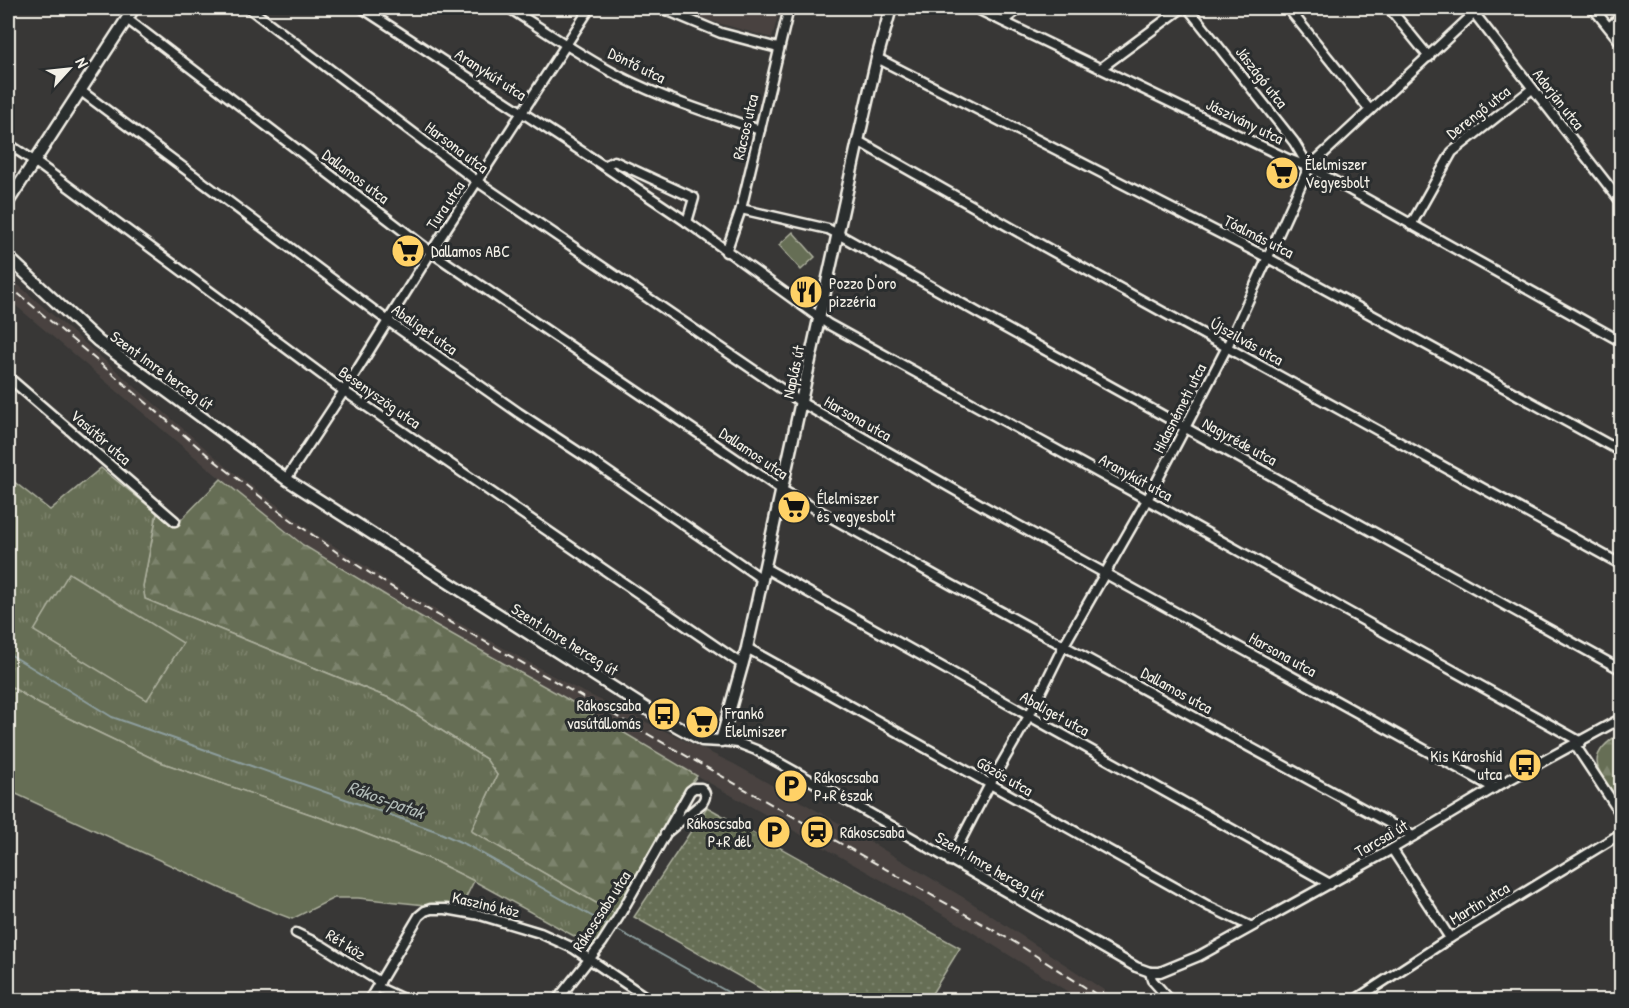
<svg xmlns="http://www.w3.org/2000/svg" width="1629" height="1008" font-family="'Patrick Hand',sans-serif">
	<defs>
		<pattern id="grass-dots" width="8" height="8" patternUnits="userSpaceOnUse" patternTransform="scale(1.5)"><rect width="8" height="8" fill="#666e54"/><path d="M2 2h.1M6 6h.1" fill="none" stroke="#7c836d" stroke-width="1.8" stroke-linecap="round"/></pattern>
		<pattern id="forest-firs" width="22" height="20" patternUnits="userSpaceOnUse" patternTransform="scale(1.5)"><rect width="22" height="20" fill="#666e54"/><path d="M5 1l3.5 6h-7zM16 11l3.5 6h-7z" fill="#7c836d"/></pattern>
		<pattern id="park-tufts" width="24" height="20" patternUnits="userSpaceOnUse" patternTransform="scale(1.5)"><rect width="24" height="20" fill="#666e54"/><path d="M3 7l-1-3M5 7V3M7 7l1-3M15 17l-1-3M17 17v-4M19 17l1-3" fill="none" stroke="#7c836d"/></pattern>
	</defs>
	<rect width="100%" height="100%" fill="#383736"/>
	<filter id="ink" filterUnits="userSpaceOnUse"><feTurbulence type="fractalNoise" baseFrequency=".0167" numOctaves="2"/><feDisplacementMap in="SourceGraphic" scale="12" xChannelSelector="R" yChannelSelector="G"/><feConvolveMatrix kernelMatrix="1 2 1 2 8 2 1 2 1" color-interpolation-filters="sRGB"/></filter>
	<g filter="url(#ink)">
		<g fill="#484340">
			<polygon points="679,8 780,8 772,38 707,20"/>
			<polygon points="8,276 228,468 311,531 411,596 571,686 734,764 837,822 966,899 1119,1000 1081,1000 956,922 697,776 567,699 418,615 303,545 221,479 8,299"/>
		</g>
		<polygon fill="url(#grass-dots)" stroke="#adb09e" stroke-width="1.5" points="707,807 960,948 928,1000 781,1000 634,917"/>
		<g fill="url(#forest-firs)" stroke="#adb09e" stroke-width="1.5">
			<polygon points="221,479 303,545 418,615 567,699 697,776 686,790 617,915 471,831 497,775 486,759 394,700 145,599 143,586 157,513 174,527"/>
			<path d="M1621 733V805C1601 774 1579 758 1621 733Z"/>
		</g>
		<polygon fill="url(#park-tufts)" stroke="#adb09e" stroke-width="1.5" points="101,468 157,513 143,586 145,599 394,700 486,759 497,775 471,831 617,915 594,947 474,881 430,859 356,830 160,762 39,704 8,685 8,477 50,510"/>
		<g fill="#666e54" stroke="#adb09e" stroke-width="1.5">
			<polygon points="793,232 815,257 801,270 779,245"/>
			<polygon points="69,573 183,643 147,700 34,631"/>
			<polygon points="8,685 39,704 160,762 356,830 430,859 474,881 459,911 445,907 358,898 334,898 292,919 261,907 12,792 8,799"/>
		</g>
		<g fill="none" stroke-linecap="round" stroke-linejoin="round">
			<g stroke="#8d9e9e" stroke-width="2">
				<polyline points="8,653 112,717 436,831 467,845 609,926"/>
				<polyline points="614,928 742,1000"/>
			</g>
			<defs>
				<g id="minor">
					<polyline points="249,8 478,182 802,403 983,506 1494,788"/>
					<polyline points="362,8 604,166 687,222 828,324 1137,494 1581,742"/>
					<path d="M509 8C545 31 581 56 619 76 664 99 712 114 760 130"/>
					<polyline points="661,8 721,33 778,48"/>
					<polyline points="975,8 1288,159 1309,167 1622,342"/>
					<polyline points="1188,8 1294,142 1309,167"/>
					<polyline points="1288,8 1370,110"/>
					<polyline points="1389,8 1429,57"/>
					<polyline points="1593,8 1622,44"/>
					<polyline points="1474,13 1622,203"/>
					<polyline points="127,19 431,252 782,490 952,585 1413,836"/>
					<polyline points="1003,21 1020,8"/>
					<polyline points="1609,27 1622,16"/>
					<polyline points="877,58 1268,258 1622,452"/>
					<polyline points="1101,68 1182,8"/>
					<polyline points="81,91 388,321 519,413 592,461 762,579"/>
					<polyline points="858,141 1045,247 1622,565"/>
					<polyline points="8,144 34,161 344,391 743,665"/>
					<polyline points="604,166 614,161 694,198 687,222"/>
					<polyline points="741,209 828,229 838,234 1000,325 1622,670"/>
					<polyline points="1411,225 1452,152 1532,89"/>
					<polyline points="726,252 741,209 789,8"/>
					<polyline points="8,377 175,521"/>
					<polyline points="286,479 344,391 431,252 590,8"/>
					<polyline points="765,568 1330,884"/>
					<polyline points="747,648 1210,907 1250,926"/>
					<polyline points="721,741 738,743 756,750 855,805 1136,967 1150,972 1160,972 1199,956 1392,849 1494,788 1622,718"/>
					<polyline points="1575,745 1622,816"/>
					<polyline points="1392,849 1450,938"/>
					<polyline points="950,861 990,784 1029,716 1064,645 1147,500 1185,428 1227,347 1309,167 1480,8"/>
					<polyline points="296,933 321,945 380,982"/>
					<polyline points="1150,972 1152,980 1170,1000"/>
					<polyline points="377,987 405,1000"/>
					<polyline points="369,1000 419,916 425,911 431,909 446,909 480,915 540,933 573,948 650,1000"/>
					<path d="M557 1000 602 943 618 918 690 791 694 788H701C707 793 706 797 702 803L665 834"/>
					<polyline points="1355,1000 1450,938 1622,833"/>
				</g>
				<g id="tertiary">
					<polyline points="8,202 134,8"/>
					<polyline points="8,257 98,341 286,479 655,714 702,740 721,741 747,648 858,141 877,58 891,8"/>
				</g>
			</defs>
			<use href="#minor" stroke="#f4f1e8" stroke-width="13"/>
			<use href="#tertiary" stroke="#f4f1e8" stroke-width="15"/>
			<use href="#minor" stroke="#2a2d2e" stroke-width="8"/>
			<use href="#tertiary" stroke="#2a2d2e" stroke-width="10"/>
			<polyline stroke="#f4f1e8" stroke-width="2" stroke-dasharray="9 4.5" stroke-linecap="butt" points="8,285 210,457 276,509 338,553 422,606 1016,943 1105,1000"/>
		</g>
	</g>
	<defs>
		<symbol id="supermarket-disc" viewBox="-11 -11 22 22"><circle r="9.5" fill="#ffd166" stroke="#2a2d2e"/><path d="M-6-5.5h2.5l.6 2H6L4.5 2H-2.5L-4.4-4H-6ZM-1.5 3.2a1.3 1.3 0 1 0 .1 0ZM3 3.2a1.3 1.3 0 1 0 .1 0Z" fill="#111"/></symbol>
		<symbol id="restaurant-disc" viewBox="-11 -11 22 22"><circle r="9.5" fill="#ffd166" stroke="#2a2d2e"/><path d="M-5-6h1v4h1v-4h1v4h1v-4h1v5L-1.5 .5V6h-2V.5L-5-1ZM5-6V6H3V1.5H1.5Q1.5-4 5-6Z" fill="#111"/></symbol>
		<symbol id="bus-disc" viewBox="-11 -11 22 22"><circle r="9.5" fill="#ffd166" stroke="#2a2d2e"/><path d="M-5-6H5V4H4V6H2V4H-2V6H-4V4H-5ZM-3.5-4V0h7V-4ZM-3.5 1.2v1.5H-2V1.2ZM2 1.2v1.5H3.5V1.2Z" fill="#111"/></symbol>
		<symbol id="parking-disc" viewBox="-11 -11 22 22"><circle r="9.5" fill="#ffd166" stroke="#2a2d2e"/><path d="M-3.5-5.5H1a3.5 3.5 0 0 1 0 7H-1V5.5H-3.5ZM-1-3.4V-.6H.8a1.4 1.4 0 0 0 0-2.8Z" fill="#111"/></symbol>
		<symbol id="station-disc" viewBox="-11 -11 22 22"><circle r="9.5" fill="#ffd166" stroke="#2a2d2e"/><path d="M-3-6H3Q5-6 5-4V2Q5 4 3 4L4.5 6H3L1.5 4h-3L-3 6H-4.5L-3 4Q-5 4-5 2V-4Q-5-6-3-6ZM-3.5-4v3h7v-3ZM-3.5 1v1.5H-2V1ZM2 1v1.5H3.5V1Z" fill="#111"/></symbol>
	</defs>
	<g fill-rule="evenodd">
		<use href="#supermarket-disc" x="1263" y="154" width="38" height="38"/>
		<use href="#supermarket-disc" x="389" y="232" width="38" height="38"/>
		<use href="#restaurant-disc" x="787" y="273" width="38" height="38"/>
		<use href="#supermarket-disc" x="775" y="488" width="38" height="38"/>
		<use href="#bus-disc" x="645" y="695" width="38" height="38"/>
		<use href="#supermarket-disc" x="683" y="703" width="38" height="38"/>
		<use href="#bus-disc" x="1506" y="746" width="38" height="38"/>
		<use href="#parking-disc" x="772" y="767" width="38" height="38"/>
		<use href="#parking-disc" x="755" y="813" width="38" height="38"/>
		<use href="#station-disc" x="798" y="813" width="38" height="38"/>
	</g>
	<g text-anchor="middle" stroke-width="6" stroke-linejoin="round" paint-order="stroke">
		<g font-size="16" fill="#f4f1e8" stroke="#2a2d2e">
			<text transform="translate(637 65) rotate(26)" y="6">Döntő utca</text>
			<text transform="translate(491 74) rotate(33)" y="6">Aranykút utca</text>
			<text transform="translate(1262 77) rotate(52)" y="6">Jászágó utca</text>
			<text transform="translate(1559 99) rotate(52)" y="6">Adorján utca</text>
			<text transform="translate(1478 112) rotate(-38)" y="6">Derengő utca</text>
			<text transform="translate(1245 121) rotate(26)" y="6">Jászivány utca</text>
			<text transform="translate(745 127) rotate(-77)" y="6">Rácsos utca</text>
			<text transform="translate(457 147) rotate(37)" y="6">Harsona utca</text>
			<text transform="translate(356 176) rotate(37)" y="6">Dallamos utca</text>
			<text transform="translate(445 205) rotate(-56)" y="6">Tura utca</text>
			<text transform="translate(1259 236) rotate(27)" y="6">Tóalmás utca</text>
			<text transform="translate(425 329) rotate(35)" y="6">Abaliget utca</text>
			<text transform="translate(1247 341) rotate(29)" y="6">Újszilvás utca</text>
			<text transform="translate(162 370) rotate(36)" y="6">Szent Imre herceg út</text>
			<text transform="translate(793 372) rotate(-78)" y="6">Naplás út</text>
			<text transform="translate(380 397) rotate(35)" y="6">Besenyszög utca</text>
			<text transform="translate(1179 408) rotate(-63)" y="6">Hidasnémeti utca</text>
			<text transform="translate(858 418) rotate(30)" y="6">Harsona utca</text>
			<text transform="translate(101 437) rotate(41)" y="6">Vasútőr utca</text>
			<text transform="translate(1240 441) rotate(29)" y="6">Nagyréde utca</text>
			<text transform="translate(754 453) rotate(34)" y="6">Dallamos utca</text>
			<text transform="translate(1136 477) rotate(29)" y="6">Aranykút utca</text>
			<text transform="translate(565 639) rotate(32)" y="6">Szent Imre herceg út</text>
			<text transform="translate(1283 654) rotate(29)" y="6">Harsona utca</text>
			<text transform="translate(1177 690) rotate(29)" y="6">Dallamos utca</text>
			<text transform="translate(1055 713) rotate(29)" y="6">Abaliget utca</text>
			<text transform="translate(1005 776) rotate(30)" y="6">Gőzös utca</text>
			<text transform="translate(1381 838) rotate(-30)" y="6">Tarcsai út</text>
			<text transform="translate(990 866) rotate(30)" y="6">Szent Imre herceg út</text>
			<text transform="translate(1479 903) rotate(-31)" y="6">Martin utca</text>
			<text transform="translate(486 904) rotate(13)" y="6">Kaszinó köz</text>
			<text transform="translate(601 911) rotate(-57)" y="6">Rákoscsaba utca</text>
			<text transform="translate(346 944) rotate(32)" y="6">Rét köz</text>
		</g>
		<g font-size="16" fill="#f4f1e8" stroke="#2a2d2e" text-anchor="start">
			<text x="1305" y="170">Élelmiszer<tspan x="1305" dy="18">Vegyesbolt</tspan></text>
			<text x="431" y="257">Dallamos ABC</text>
			<text x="829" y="289">Pozzo D'oro<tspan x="829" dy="18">pizzéria</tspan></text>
			<text x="817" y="504">Élelmiszer<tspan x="817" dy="18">és vegyesbolt</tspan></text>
			<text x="641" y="711" text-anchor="end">Rákoscsaba<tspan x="641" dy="18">vasútállomás</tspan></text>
			<text x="725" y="719">Frankó<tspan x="725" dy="18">Élelmiszer</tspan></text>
			<text x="1502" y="762" text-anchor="end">Kis Károshíd<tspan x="1502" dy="18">utca</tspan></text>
			<text x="814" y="783">Rákoscsaba<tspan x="814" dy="18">P+R észak</tspan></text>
			<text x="751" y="829" text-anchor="end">Rákoscsaba<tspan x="751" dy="18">P+R dél</tspan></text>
			<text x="840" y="838">Rákoscsaba</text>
		</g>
		<g font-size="18" font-style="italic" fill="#b0bab6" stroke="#2a2d2e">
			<text transform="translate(386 800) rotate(20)" y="6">Rákos-patak</text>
		</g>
	</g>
	<rect width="1629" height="1008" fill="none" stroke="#2a2d2e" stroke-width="30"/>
	<rect x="15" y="15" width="1599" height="978" fill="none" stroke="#f4f1e8" stroke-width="2" filter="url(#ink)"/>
	<g transform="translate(69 69) rotate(63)" stroke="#2a2d2e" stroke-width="4.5" paint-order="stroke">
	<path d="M0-4.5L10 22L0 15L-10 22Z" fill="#f4f1e8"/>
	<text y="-9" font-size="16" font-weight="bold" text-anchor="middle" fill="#f4f1e8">N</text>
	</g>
</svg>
